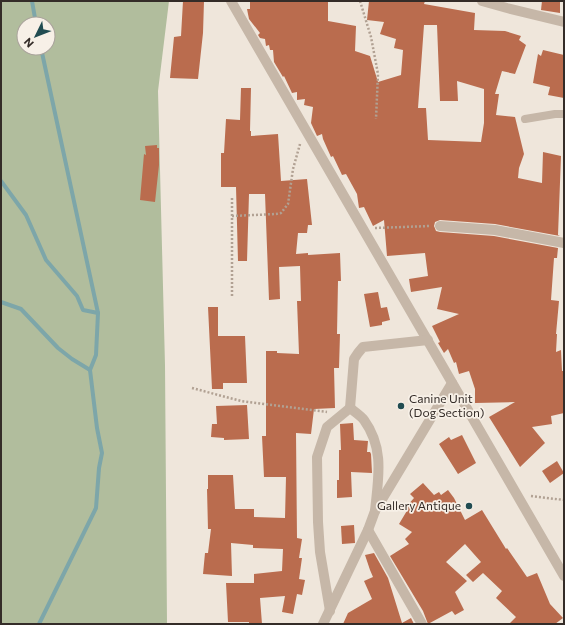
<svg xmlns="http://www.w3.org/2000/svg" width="565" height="625" font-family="Commissioner,sans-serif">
	<rect width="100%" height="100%" fill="#efe6db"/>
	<path fill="#b1bd9d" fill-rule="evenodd" d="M1 1H169L158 91 165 365 167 624H1ZM24 24H48V48H24Z"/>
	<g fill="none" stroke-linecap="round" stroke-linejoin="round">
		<g stroke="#7da6a9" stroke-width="4">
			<polyline points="32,1 36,24"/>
			<polyline points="1,181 26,215 46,260 77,296 83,310 98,313"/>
			<polyline points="1,302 21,309 58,348 72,359 90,370"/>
			<polyline points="39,624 96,508 99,468 102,453 97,428 90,370 96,355 98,313 41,48"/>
		</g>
	</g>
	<g fill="#ba6c4e" fill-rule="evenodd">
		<polygon points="183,1 204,1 203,33 198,79 170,78 174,37 181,36"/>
		<path d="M250 1H328V21L356 26 355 51 370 56 378 82 401 75 403 50 394 48 396 39 380 34 384 22 367 20 369 1H425L424 4 475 13 474 30 505 31 521 36 519 40 526 45 515 74 502 71 495 94H499L496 115 515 117 524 154 519 168 518 178 542 183 543 152 561 156 558 235 560 236 495 224 440 220 435 222 434 226 436 231 440 232 494 236 558 248 557 258H554L551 300 559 301 556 334H557L556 352 561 350 562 371H564V413L551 416 552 424 532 427 545 443 520 467 489 417 515 402 475 403V389L469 371 459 374 456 362 454 363 448 349 444 353 438 343 440 342 432 326 459 314 437 309 442 287 411 292 409 279 428 276 425 253 387 256 384 220 373 226 364 207 359 208 357 194 346 174 342 175 333 156 331 157 323 139 322 134 317 136 311 123 313 107 304 105 305 99 297 100V92L292 93 284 76 283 77 274 62 273 50H270L269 45 266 46 265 39 260 38 258 35 260 33 249 19 247 9H250ZM424 25H437L440 101H458L457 81 484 89V123L481 142 428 140 426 108H418Z"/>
		<polygon points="542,1 560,1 560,13 541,10"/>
		<polygon points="543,50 564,55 564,98 548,95 550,87 533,83 538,54 541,56"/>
		<polygon points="241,88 251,88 250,131 251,131 251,136 278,134 281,181 307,179 312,225 308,225 307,233 298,233 296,254 308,253 308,255 340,253 341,281 338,281 337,334 340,334 339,368 334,368 335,408 314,409 311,434 296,433 297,538 302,539 299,558 302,558 299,579 305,580 302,595 297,594 293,614 282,612 285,596 260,598 262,624 249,624 249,622 228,622 226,583 254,583 254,574 282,571 283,549 253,548 253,545 231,543 232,576 203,574 205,553 208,553 211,529 208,529 207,489 208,489 208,475 233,475 235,509 254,509 254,517 285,518 286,477 264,477 262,436 266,436 266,351 277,351 277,353 299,354 297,301 301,301 300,266 279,267 280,299 269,300 265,194 249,194 247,261 238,261 236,187 221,187 221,153 224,153 226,119 240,120"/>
		<polygon points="157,145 157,148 159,148 159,165 155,202 140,200 144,154 146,155 145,146"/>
		<polygon points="378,292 381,308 387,307 390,320 382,322 382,325 370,327 364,294"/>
		<polygon points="208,307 218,307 218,336 245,336 247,383 223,383 223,389 212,389"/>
		<polygon points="247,405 249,439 224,440 224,438 211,437 212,424 217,424 216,406"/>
		<polygon points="353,423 354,440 368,441 367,452 370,452 371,454 372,473 351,472 352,497 337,498 337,480 339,480 339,450 341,450 340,424"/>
		<polygon points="462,435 476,463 458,474 439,444 449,437 451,440"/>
		<polygon points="557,461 564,473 550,483 542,471"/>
		<polygon points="423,483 434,495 439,492 441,495 448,490 454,498 465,520 482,510 506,549 507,548 527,577 537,573 550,604 563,618 555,624 509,624 516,617 496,598 502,591 483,573 473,582 466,575 481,562 465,544 446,562 467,581 455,592 464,610 455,615 452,611 428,624 423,611 390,556 409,544 405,539 412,532 399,524 408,509 406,507 414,498 410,494"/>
		<polygon points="354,525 355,543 342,544 341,526"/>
		<polygon points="374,553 388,578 402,623 411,618 414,624 343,624 348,613 372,599 364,581 373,577 370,570 365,555"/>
	</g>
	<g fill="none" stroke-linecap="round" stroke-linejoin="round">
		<g stroke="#b1a193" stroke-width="2.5" stroke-dasharray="2 2" stroke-linecap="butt">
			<polyline points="360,1 371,37 378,74 376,119"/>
			<polyline points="232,216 276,214 281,213 288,204 293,169 300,144"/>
			<polyline points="375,228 430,226"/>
			<polyline points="232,296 232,198"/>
			<polyline points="192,388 241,401 327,412"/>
			<polyline points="531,496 564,500"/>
		</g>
		<polyline stroke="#c6b7a8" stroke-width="8" points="525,119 555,114 564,114"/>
		<g stroke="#c6b7a8" stroke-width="10">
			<polyline points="231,1 564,576"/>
			<polyline points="482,1 507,8 564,22"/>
			<polyline points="440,226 495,230 564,243"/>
			<polyline points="350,408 354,359 358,353 363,347 428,340"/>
			<polyline points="368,530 422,624"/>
			<path d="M330 611 320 552 318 522 317 457 327 427 350 408C355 412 361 416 364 420 385 449 378 479 375 511"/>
			<polyline points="323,624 368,530 375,511 452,383"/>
		</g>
	</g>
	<g fill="#214c51" stroke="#f7f0e7" stroke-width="1.5">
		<circle cx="401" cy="406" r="4"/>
		<circle cx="469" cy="506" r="4"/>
	</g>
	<g text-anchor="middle" stroke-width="3.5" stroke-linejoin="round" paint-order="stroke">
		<g font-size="12" fill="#342c28" stroke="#f7f0e7" text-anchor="start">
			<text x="409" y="403">Canine Unit<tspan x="409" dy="14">(Dog Section)</tspan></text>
			<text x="461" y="510" text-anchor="end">Gallery Antique</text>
		</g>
	</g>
	<rect width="565" height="625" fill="none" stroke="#342c28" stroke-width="4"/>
	<g transform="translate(36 36) rotate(227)"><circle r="19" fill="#f7f0e7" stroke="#a9a29b"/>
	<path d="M0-3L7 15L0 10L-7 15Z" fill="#214c51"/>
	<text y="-6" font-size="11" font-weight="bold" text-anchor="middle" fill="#342c28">N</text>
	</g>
</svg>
